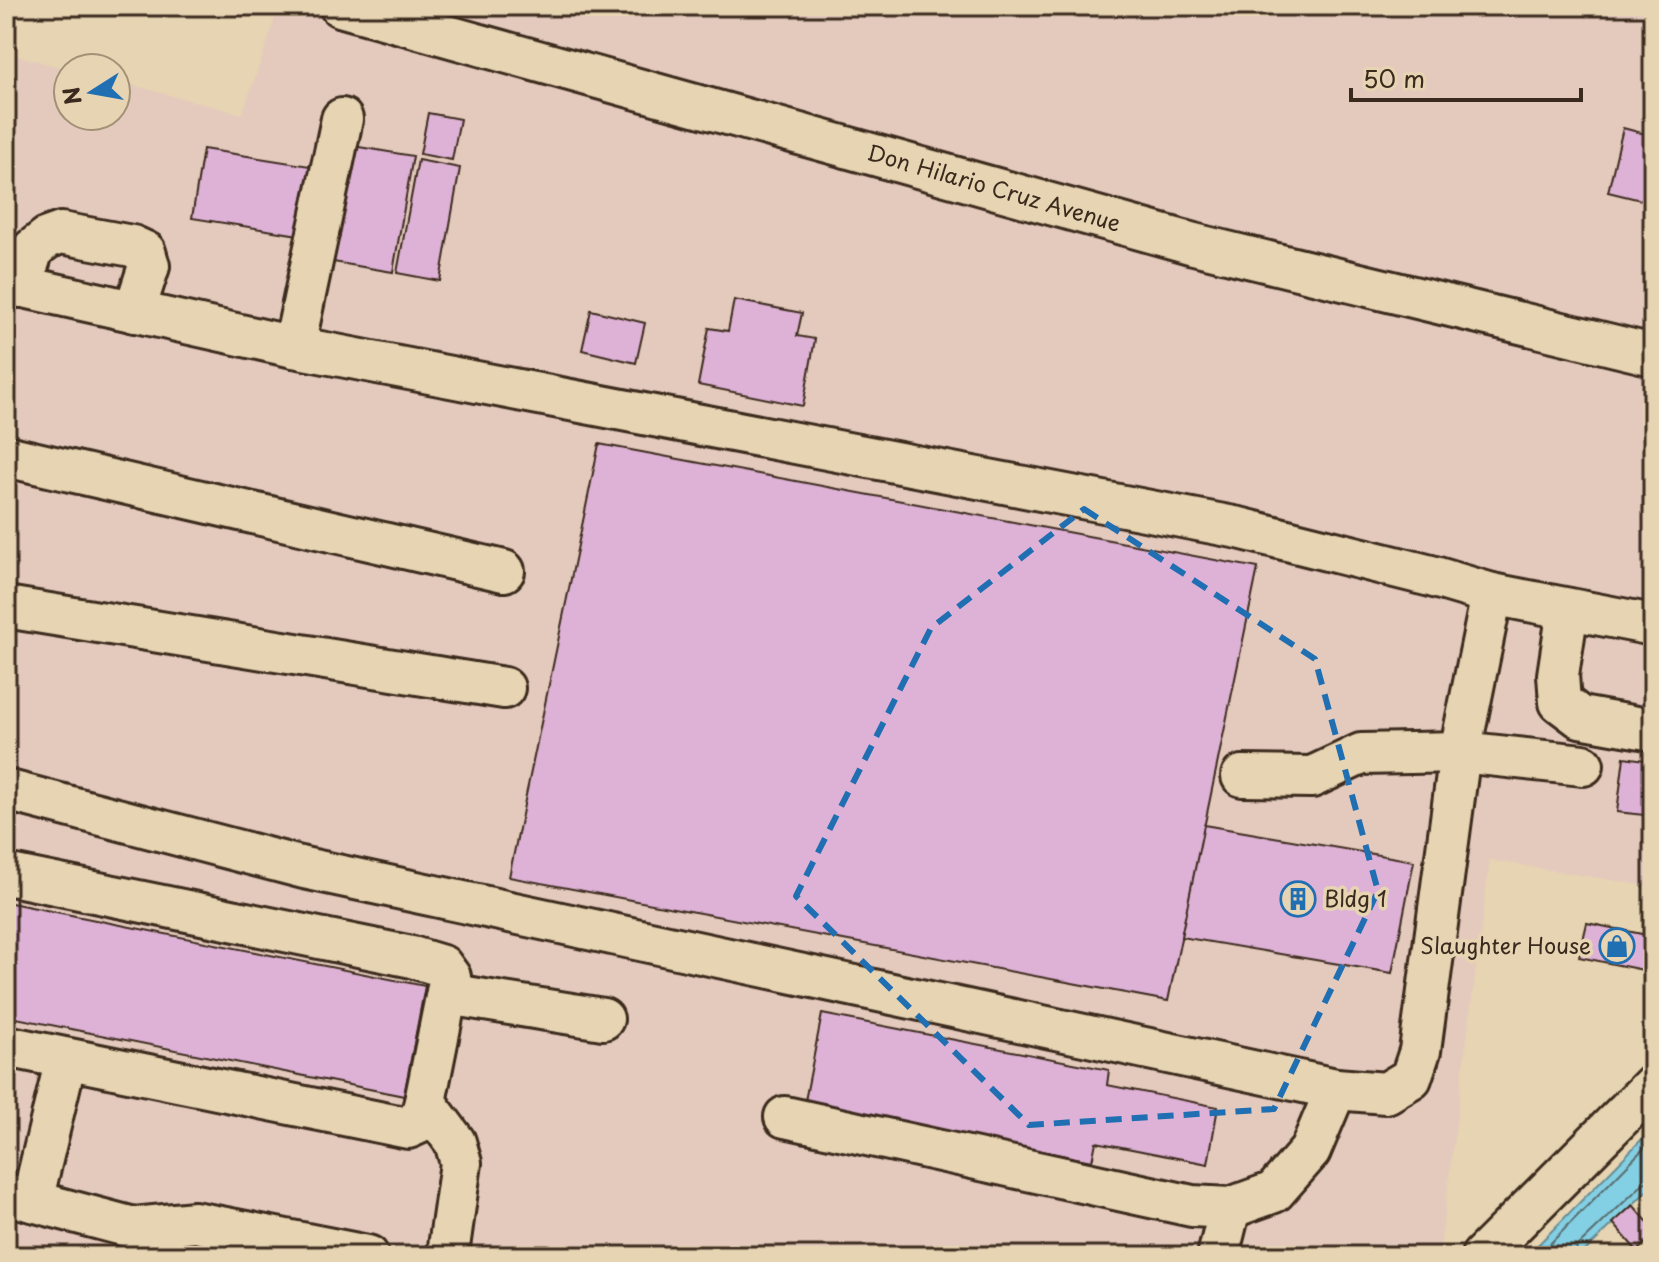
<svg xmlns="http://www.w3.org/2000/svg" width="1659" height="1262" font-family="'Playpen Sans',sans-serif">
	<rect width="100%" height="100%" fill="#e7d4b2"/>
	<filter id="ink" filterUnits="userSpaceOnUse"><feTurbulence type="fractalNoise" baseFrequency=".0125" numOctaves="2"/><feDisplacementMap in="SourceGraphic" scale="16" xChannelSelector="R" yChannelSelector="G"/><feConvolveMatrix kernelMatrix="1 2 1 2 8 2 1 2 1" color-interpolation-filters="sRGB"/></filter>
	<g filter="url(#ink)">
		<polygon fill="#e4cabd" points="278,6 1653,6 1653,887 1490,860 1439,1256 6,1256 6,53 68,69 68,116 116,116 116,81 242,114 269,38"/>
		<polygon fill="#83cfe3" stroke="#668d94" stroke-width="2" points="1653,1128 1653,1185 1580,1256 1527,1256"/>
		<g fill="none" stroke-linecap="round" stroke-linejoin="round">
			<g stroke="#586c6d" stroke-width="2">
				<polyline points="1538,1256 1653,1139"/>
				<polyline points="1575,1256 1577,1247 1645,1182 1653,1180"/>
			</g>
		</g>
		<g fill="#deb2d6" stroke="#3b2a1e" stroke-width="2">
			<polygon points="428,113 460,119 452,160 420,154"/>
			<polygon points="1623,128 1653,136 1653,203 1608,192"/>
			<polygon points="347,145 413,156 393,272 327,261"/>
			<polygon points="203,149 310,166 299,235 192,218"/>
			<polygon points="418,160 460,168 440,281 397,273"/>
			<polygon points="734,300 802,313 797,336 815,339 803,406 698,385 709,328 728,331"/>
			<polygon points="591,310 645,323 636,363 582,350"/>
			<polygon points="599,444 1258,568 1168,1001 509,877"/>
			<polygon points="1624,757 1653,761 1653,816 1617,812"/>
			<polygon points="1204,825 1414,861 1392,973 1181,937"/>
			<polygon points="6,902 425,986 404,1096 6,1016"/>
			<polygon points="1650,918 1653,919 1653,972 1579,957 1587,923 1647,935"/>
			<polygon points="822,1014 1109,1070 1107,1085 1218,1107 1208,1164 1096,1142 1092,1161 804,1106"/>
			<polygon points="1633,1205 1653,1228 1653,1236 1637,1251 1613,1223"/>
		</g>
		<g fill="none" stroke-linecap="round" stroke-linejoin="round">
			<defs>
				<g id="minor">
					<polyline points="340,6 1194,244 1653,355"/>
					<polyline points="6,283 294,347 1239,528 1431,576 1492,594 1653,625"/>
					<polyline points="21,287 33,249 47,238 61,233 132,246 145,252 149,266 134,312"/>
					<polyline points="294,347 342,119"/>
					<polyline points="6,456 504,571"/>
					<polyline points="6,607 504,688"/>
					<polyline points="1568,609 1558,675 1560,702 1580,717 1653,730"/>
					<polyline points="1242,776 1312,777 1361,754 1460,752 1583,765"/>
					<polyline points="6,790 304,868 1336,1089 1386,1093 1411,1078 1420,1051 1460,752 1492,594"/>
					<polyline points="6,874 412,957 442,966 450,977 425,1102 419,1123 408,1128 6,1046"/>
					<polyline points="447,994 603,1019"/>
					<polyline points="425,1102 455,1142 461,1163 448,1254 446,1256"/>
					<polyline points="785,1117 1192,1206 1230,1208 1274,1192 1310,1151 1336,1089"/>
					<polyline points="6,1194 134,1228 195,1222 368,1256"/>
					<polyline points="32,1201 66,1059"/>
					<polyline points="1218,1256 1230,1208"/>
					<polyline points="1482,1256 1653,1085"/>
				</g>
			</defs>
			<use href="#minor" stroke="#3b2a1e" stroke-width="46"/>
			<polyline stroke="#3b2a1e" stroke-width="5" stroke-dasharray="2 6" stroke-linecap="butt" points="1650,1256 1653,1253"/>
			<use href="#minor" stroke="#e7d4b2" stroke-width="40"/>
		</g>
	</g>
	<path fill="none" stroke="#1f6fb2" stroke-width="6" stroke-dasharray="16 10" stroke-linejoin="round" d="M1084 509 1315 659 1378 891 1274 1109 1029 1125 796 896 931 628Z"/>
	<defs>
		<symbol id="building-ring" viewBox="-11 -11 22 22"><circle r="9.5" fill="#e7d4b2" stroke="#1f6fb2" stroke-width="1.5"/><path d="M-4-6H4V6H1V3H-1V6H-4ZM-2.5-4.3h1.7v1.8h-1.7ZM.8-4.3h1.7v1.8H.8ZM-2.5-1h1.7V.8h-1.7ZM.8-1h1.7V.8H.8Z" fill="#1f6fb2"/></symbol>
		<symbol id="shop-ring" viewBox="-11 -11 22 22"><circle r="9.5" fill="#e7d4b2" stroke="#1f6fb2" stroke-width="1.5"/><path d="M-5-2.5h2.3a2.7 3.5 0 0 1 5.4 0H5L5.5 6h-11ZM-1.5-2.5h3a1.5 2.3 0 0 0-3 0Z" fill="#1f6fb2"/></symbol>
	</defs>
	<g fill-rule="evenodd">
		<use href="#building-ring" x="1278" y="879" width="40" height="40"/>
		<use href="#shop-ring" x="1597" y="926" width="40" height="40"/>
	</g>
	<g text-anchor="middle" stroke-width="7" stroke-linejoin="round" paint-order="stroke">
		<g font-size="22" fill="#3b2a1e" stroke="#e7d4b2">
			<text transform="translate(994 188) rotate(16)" y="8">Don Hilario Cruz Avenue</text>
		</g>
		<g font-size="22" fill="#3b2a1e" stroke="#e7d4b2" text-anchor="start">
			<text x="1324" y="907">Bldg 1</text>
			<text x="1591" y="954" text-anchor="end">Slaughter House</text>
		</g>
	</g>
	<rect width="1659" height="1262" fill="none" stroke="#e7d4b2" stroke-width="32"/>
	<rect x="16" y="16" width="1627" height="1230" fill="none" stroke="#3b2a1e" stroke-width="3" filter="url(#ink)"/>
	<g transform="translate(92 92) rotate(259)"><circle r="38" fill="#e7d4b2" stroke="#a29077" stroke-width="2"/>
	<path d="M0-6L14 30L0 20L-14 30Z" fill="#1f6fb2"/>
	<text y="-12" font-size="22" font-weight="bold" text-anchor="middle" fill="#3b2a1e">N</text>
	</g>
	<path d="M1351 88v12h230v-12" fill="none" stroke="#3b2a1e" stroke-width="4"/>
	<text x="1363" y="88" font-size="24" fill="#3b2a1e" stroke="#e7d4b2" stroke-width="6" paint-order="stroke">50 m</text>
</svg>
